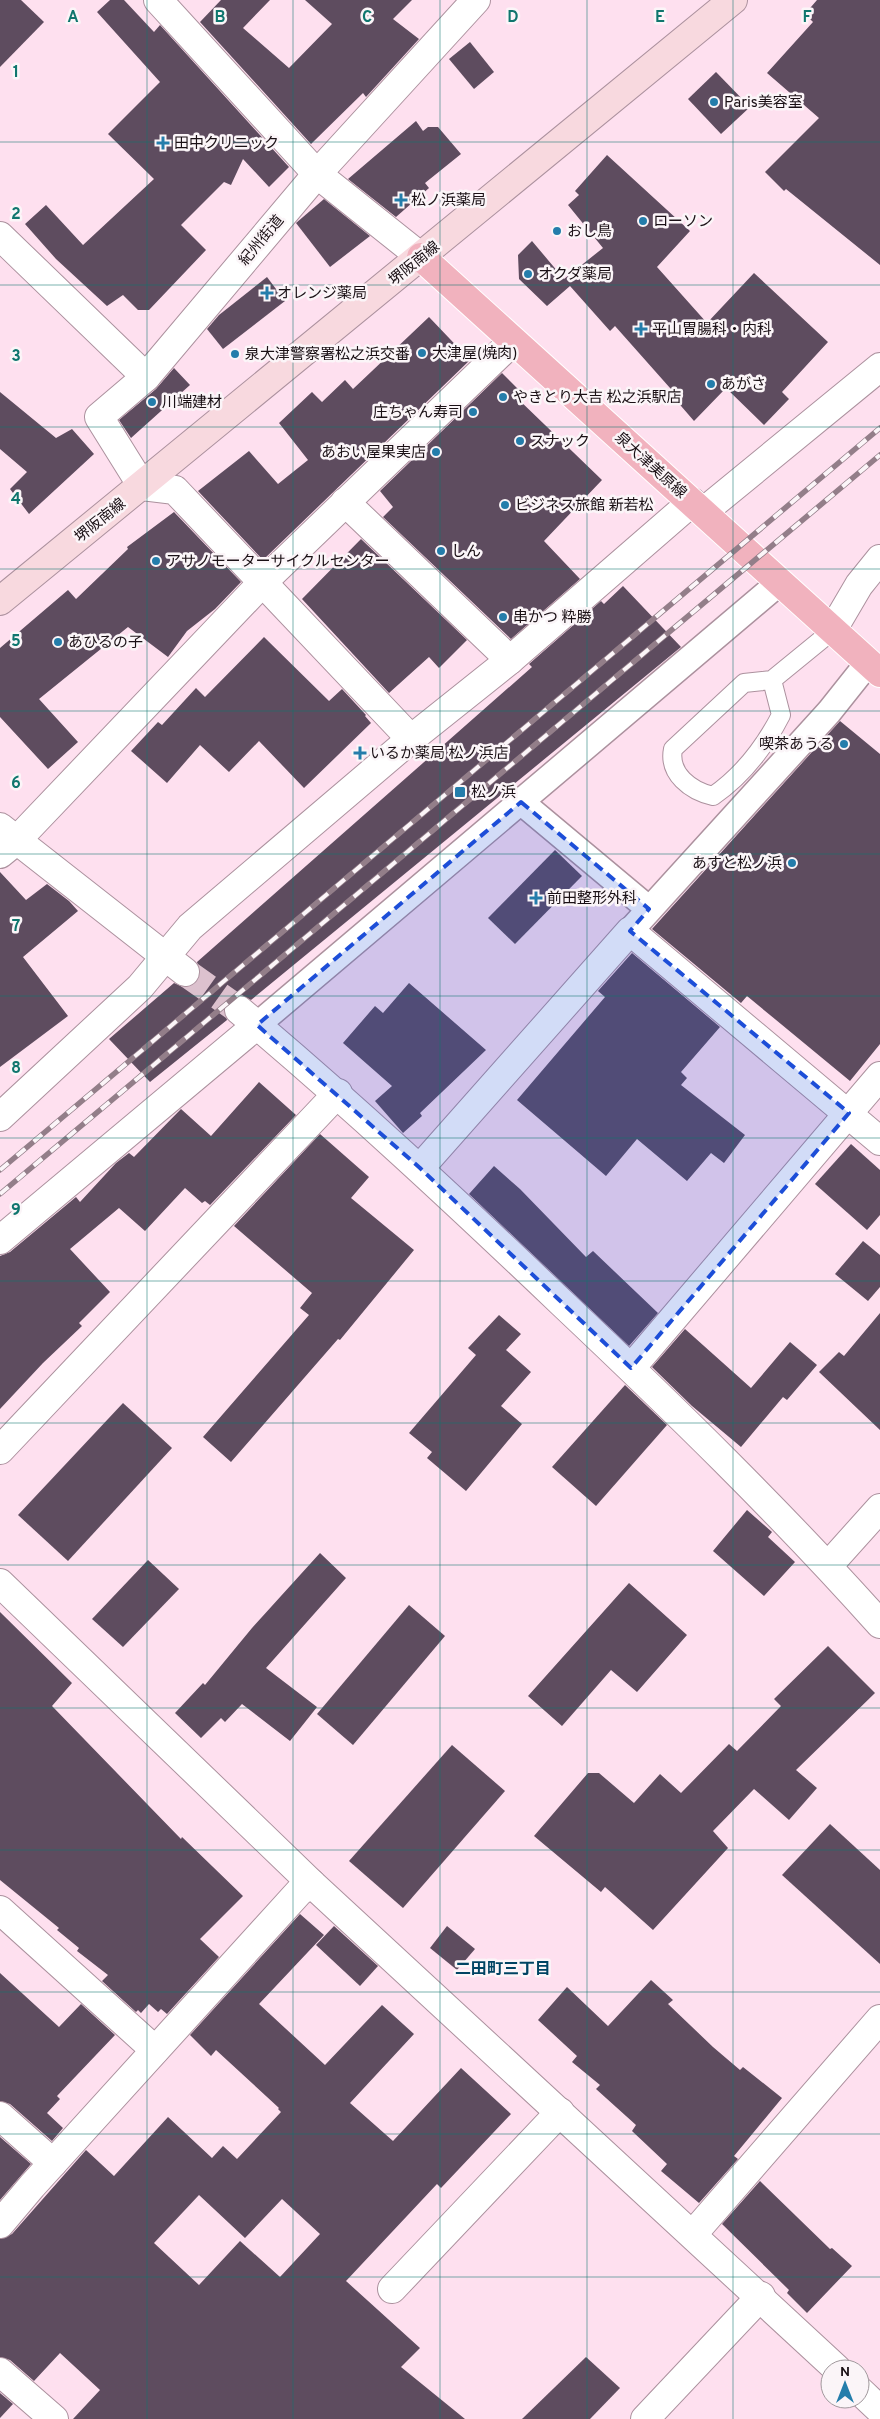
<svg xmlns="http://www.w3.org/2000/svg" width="880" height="2419" font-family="Overpass,'Noto Sans JP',sans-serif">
	<rect width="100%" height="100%" fill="#fee0ef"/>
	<g fill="#5e4c5f" fill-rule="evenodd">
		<polygon points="0,0 21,0 44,22 0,67"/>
		<polygon points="110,0 124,0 154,32 160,25 289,167 269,187 243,159 231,185 224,182 181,225 206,250 149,310 138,310 123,295 107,306 56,259 25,224 46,205 83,245 154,179 108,134 160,82 97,12"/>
		<polygon points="221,0 270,0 243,28 289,68 332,24 305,0 412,0 393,19 419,39 366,97 363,93 311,144 200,22"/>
		<polygon points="817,0 880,0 880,265 786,189 784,191 765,172 819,118 767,73 813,22 805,14"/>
		<polygon points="470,42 494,72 474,89 449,59"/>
		<polygon points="716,72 750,107 721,134 688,99"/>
		<polygon points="416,121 423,131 428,127 438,127 461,154 425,183 429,188 396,217 348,179"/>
		<polygon points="607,155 690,231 657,267 707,323 754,273 828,342 782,392 789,399 764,425 726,388 694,421 675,399 678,397 615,326 610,331 570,286 547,306 519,279 518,255 532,241 564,279 603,248 568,205 579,195 575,191"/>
		<polygon points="324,199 370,236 330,267 296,223"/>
		<polygon points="267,277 285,301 223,349 207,329 219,315"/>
		<polygon points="429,317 470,360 263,560 198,491 249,451 278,484 308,460 279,423 312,392 322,402 345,380 353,389"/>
		<polygon points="174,368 190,385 131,438 119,420 156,389"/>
		<polygon points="502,373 521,392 516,397 602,480 544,541 580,579 511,639 383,517 393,507 380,491"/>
		<polygon points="0,392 56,438 72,429 94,454 29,514 10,489 27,472 0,449"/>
		<polygon points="174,512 241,582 215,609 187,631 168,657 128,627 39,699 78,742 48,769 0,717 0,648 68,590 76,599 128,549 127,547"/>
		<polygon points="361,539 467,640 439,668 429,657 389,693 302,599"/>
		<polygon points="623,586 681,647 251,1000 241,995 233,996 227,1000 224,1008 227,1020 150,1082 109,1039 174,983 183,987 190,987 197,982 200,974 197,962 532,667 529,664 601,601 604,604"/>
		<polygon points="264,637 329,701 342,689 366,715 365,716 371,723 304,788 259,741 229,772 200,745 167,783 131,751 158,722 162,725 196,688 205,697"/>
		<polygon points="840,721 880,754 880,1044 850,1081 747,996 741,1003 652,929"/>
		<polygon points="555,850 582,876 515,944 488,918"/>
		<polygon points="0,872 26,900 47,884 69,901 78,911 23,957 68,1016 0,1067"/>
		<polygon points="632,953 720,1027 681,1072 687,1078 681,1085 745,1135 724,1163 711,1153 687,1181 637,1139 606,1176 517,1100 605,997 598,991"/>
		<polygon points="409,983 486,1050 420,1113 422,1116 403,1133 375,1101 392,1086 343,1043 375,1006 383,1013"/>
		<polygon points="259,1082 296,1115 210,1205 205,1201 202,1203 185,1188 145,1231 119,1208 70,1249 110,1292 79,1323 82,1326 43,1363 0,1409 0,1256 10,1252 76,1197 80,1202 116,1163 129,1153 134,1157 181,1109 211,1136"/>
		<polygon points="320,1134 369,1177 351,1198 414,1250 340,1340 338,1339 231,1462 203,1437 309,1315 300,1308 312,1293 234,1226"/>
		<polygon points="851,1144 880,1170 880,1215 867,1230 815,1184"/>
		<polygon points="494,1166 520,1189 586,1257 593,1251 658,1313 629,1346 469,1194"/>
		<polygon points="863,1241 880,1255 880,1287 868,1301 835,1274"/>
		<polygon points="880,1313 880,1430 819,1372 839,1352 844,1356"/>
		<polygon points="499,1315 521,1334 506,1350 531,1372 501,1406 522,1424 466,1491 427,1458 432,1452 409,1433 476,1355 468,1348"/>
		<polygon points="685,1329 751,1388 790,1342 817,1365 787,1400 783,1397 741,1447 692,1406 652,1367"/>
		<polygon points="625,1385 667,1425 596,1506 552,1467"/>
		<polygon points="123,1403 172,1448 68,1561 18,1515"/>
		<polygon points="747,1510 772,1532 768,1537 795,1562 764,1596 713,1551"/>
		<polygon points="320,1553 346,1578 266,1668 317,1707 290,1741 242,1704 225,1722 221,1718 201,1738 175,1713 203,1683 205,1685 252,1628"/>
		<polygon points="148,1560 179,1589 123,1647 92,1619"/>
		<polygon points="629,1583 687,1635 637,1692 611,1670 562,1726 528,1696"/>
		<polygon points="409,1605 445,1636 353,1745 317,1714"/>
		<polygon points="0,1612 72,1683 52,1706 181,1839 182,1837 243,1896 200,1939 219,1957 167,2014 161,2009 158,2012 149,2004 141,2013 138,2010 136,2012 102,1981 108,1975 77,1951 79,1948 57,1930 59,1928 0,1880"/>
		<polygon points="828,1646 875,1693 796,1770 817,1788 789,1820 754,1789 713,1831 728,1848 653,1930 605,1887 601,1892 534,1836 588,1773 599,1773 634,1803 660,1774 681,1793 729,1744 737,1751 781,1706 774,1699"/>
		<polygon points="452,1745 505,1791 403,1908 349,1861"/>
		<polygon points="830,1824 880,1870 880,1964 782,1875"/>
		<path d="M300 1914 324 1935 259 2004 325 2065 382 2005 414 2034 350 2103 393 2141 461 2068 511 2114 441 2188 437 2184 346 2281 420 2348 401 2367 465 2419H73L100 2390 60 2353 34 2381 10 2360 0 2357V2239L12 2234 86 2150 114 2176 168 2117 212 2158 223 2146 237 2159 281 2112 278 2109 279 2108 216 2050 211 2056 190 2035ZM199 2195 245 2238 282 2199 320 2234 280 2277 240 2241 199 2285 154 2243Z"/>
		<polygon points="334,1926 378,1966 360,1986 316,1945"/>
		<polygon points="447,1926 475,1949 457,1970 430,1948"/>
		<polygon points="0,1973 59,2027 81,2004 115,2035 57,2096 60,2099 47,2113 63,2128 52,2141 10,2104 0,2101"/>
		<polygon points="651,1980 673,2000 668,2004 713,2047 740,2070 743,2067 782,2098 734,2156 738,2159 699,2203 661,2171 667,2164 632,2131 636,2125 596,2089 600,2085 572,2062 577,2056 538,2020 567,1987 608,2026"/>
		<polygon points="0,2137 31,2164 0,2200"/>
		<polygon points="760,2181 830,2249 832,2248 852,2266 807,2313 787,2293 789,2290 722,2224"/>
		<polygon points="586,2357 620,2388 590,2419 522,2419"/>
		<polygon points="0,2393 13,2404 0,2418"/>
	</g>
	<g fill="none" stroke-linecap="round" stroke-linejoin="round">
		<polyline stroke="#dcc1ce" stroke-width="28" stroke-dasharray="28 14" stroke-linecap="butt" points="185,972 239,1010"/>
		<defs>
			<path id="service" d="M772 680 781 715C765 746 742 776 713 796 691 791 668 774 673 749L744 683 772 680 832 631"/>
			<g id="pedestrian">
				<polyline points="521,802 649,909"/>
				<polyline points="630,931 829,712 868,663"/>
				<polyline points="257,1025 779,583"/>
			</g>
			<g id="minor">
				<polyline points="158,0 317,174 421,257"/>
				<polyline points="0,236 146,377"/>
				<polyline points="345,502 510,660"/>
				<polyline points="703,512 880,367"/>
				<polyline points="832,631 859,585 880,559"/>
				<polyline points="411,739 175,490 142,486 99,417 146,377 317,174 476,0"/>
				<polyline points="0,827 185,972"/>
				<polyline points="0,854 16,841 262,583 513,341"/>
				<path d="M239 1010C351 1104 457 1203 563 1304 672 1407 780 1512 880 1624"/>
				<polyline points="0,1117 140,987 190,927 411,739 510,660 692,502"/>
				<polyline points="420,1168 630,931 880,1141"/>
				<polyline points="0,1240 257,1025"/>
				<polyline points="631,1368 880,1076"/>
				<polyline points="0,1450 338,1093"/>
				<polyline points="828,1566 880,1508"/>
				<polyline points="0,1583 311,1883 837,2369"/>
				<polyline points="0,1910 155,2050"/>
				<polyline points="0,2116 53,2163"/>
				<polyline points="0,2224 32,2186 299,1892 311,1883"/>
				<polyline points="693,2234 880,2019"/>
				<polyline points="392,2289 560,2112"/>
				<polyline points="0,2372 54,2419"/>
				<polyline points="860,2391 880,2410"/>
				<polyline points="645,2419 761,2296"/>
			</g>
			<polyline id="secondary" points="0,601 733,0"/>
			<polyline id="primary" points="421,257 880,673"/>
		</defs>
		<use href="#service" stroke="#ac919e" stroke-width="20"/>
		<use href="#pedestrian" stroke="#ac919e" stroke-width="28"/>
		<use href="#minor" stroke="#ac919e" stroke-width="30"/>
		<use href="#secondary" stroke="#ac919e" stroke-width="30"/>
		<use href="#primary" stroke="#fff" stroke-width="30"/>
		<use href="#service" stroke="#fff" stroke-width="18"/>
		<use href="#pedestrian" stroke="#fff" stroke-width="25"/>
		<use href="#minor" stroke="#fff" stroke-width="28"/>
		<use href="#secondary" stroke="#f8d9df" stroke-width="28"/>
		<use href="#primary" stroke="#f1b2be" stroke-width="28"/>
		<defs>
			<g id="rail">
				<polyline points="0,1170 880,428"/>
				<polyline points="0,1194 880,455"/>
			</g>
		</defs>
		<use href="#rail" stroke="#937e89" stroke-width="5.5"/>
		<use href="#rail" stroke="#fbf5f8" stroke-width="4" stroke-dasharray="11" stroke-linecap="butt"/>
	</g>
	<path fill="#1d4ed8" fill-opacity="0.2" stroke="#1d4ed8" stroke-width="4" stroke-dasharray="10 6" stroke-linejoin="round" d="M521 802 649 909 630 931 849 1113 631 1368 420 1168 257 1025Z"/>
	<path fill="none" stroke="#0f766e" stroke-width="1" stroke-opacity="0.55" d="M147 0V2419M293 0V2419M440 0V2419M587 0V2419M733 0V2419M0 142H880M0 285H880M0 427H880M0 569H880M0 711H880M0 854H880M0 996H880M0 1138H880M0 1281H880M0 1423H880M0 1565H880M0 1708H880M0 1850H880M0 1992H880M0 2134H880M0 2277H880"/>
	<g fill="#247dab" stroke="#fbf5f8" stroke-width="2">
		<circle cx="714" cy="102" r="5"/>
		<path d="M160.5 135.5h5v5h5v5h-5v5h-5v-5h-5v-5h5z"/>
		<path d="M398.5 192.5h5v5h5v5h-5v5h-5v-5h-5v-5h5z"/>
		<circle cx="643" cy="221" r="5"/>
		<circle cx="557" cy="231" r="5"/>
		<circle cx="528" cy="274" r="5"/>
		<path d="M264.5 285.5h5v5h5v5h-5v5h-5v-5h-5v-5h5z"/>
		<path d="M638.5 321.5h5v5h5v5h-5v5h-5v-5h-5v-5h5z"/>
		<circle cx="422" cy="353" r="5"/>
		<circle cx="235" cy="354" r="5"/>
		<circle cx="711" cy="384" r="5"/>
		<circle cx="503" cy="397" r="5"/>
		<circle cx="152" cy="402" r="5"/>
		<circle cx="473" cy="412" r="5"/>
		<circle cx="520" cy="441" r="5"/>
		<circle cx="436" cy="452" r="5"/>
		<circle cx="505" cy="505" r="5"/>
		<circle cx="441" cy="551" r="5"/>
		<circle cx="156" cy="561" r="5"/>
		<circle cx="503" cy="617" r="5"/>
		<circle cx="58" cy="642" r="5"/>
		<circle cx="844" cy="744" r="5"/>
		<path d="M357.5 745.5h5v5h5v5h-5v5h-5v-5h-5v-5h5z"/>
		<rect x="454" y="786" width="12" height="12" rx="2.5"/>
		<circle cx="792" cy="863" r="5"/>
		<path d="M533.5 890.5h5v5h5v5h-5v5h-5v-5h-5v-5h5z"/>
	</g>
	<g text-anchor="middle" stroke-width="5" stroke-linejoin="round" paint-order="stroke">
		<g font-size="15" fill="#1a1015" stroke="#fbf5f8" text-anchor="start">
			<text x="724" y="107">Paris美容室</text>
			<text x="174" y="148">田中クリニック</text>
			<text x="411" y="205">松ノ浜薬局</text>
			<text x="653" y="226">ローソン</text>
			<text x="567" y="236">おし鳥</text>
			<text x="538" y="279">オクダ薬局</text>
			<text x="277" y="298">オレンジ薬局</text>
			<text x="652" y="334">平山胃腸科・内科</text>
			<text x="432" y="358">大津屋(焼肉)</text>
			<text x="245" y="359">泉大津警察署松之浜交番</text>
			<text x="721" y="389">あがさ</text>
			<text x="513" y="402">やきとり大吉 松之浜駅店</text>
			<text x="162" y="407">川端建材</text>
			<text x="463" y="417" text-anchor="end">庄ちゃん寿司</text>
			<text x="530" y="446">スナック</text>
			<text x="426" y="457" text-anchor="end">あおい屋果実店</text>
			<text x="515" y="510">ビジネス旅館 新若松</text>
			<text x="451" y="556">しん</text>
			<text x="166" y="566">アサノモーターサイクルセンター</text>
			<text x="513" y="622">串かつ 粋勝</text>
			<text x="68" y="647">あひるの子</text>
			<text x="834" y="749" text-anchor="end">喫茶あうる</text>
			<text x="370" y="758">いるか薬局 松ノ浜店</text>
			<text x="471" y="797">松ノ浜</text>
			<text x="782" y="868" text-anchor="end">あすと松ノ浜</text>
			<text x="547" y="903">前田整形外科</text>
		</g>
		<g font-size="15" fill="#1a1015" stroke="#fbf5f8">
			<text transform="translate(261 240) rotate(-50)" y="5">紀州街道</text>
			<text transform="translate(414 263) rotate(-39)" y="5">堺阪南線</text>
			<text transform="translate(651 465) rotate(42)" y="5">泉大津美原線</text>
			<text transform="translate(100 520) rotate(-39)" y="5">堺阪南線</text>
		</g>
		<g font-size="16" font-weight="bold" fill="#004463" stroke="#fbf5f8">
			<text x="503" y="1974">二田町三丁目</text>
		</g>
	</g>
	<g font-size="16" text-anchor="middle" font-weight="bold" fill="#0f766e" stroke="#fbf5f8" stroke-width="5" stroke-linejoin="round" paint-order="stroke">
		<text x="73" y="22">A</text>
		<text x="220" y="22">B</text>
		<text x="367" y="22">C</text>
		<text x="513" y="22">D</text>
		<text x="660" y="22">E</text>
		<text x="807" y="22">F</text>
		<text x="16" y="77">1</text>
		<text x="16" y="219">2</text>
		<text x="16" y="361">3</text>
		<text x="16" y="504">4</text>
		<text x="16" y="646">5</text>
		<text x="16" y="788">6</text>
		<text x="16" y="931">7</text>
		<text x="16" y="1073">8</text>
		<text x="16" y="1215">9</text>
	</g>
	<g transform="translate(845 2384)"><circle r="24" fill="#fbf5f8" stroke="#a1999d"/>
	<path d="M0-4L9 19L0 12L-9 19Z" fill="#247dab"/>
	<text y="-8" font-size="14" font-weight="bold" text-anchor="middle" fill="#1a1015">N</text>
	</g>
</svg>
